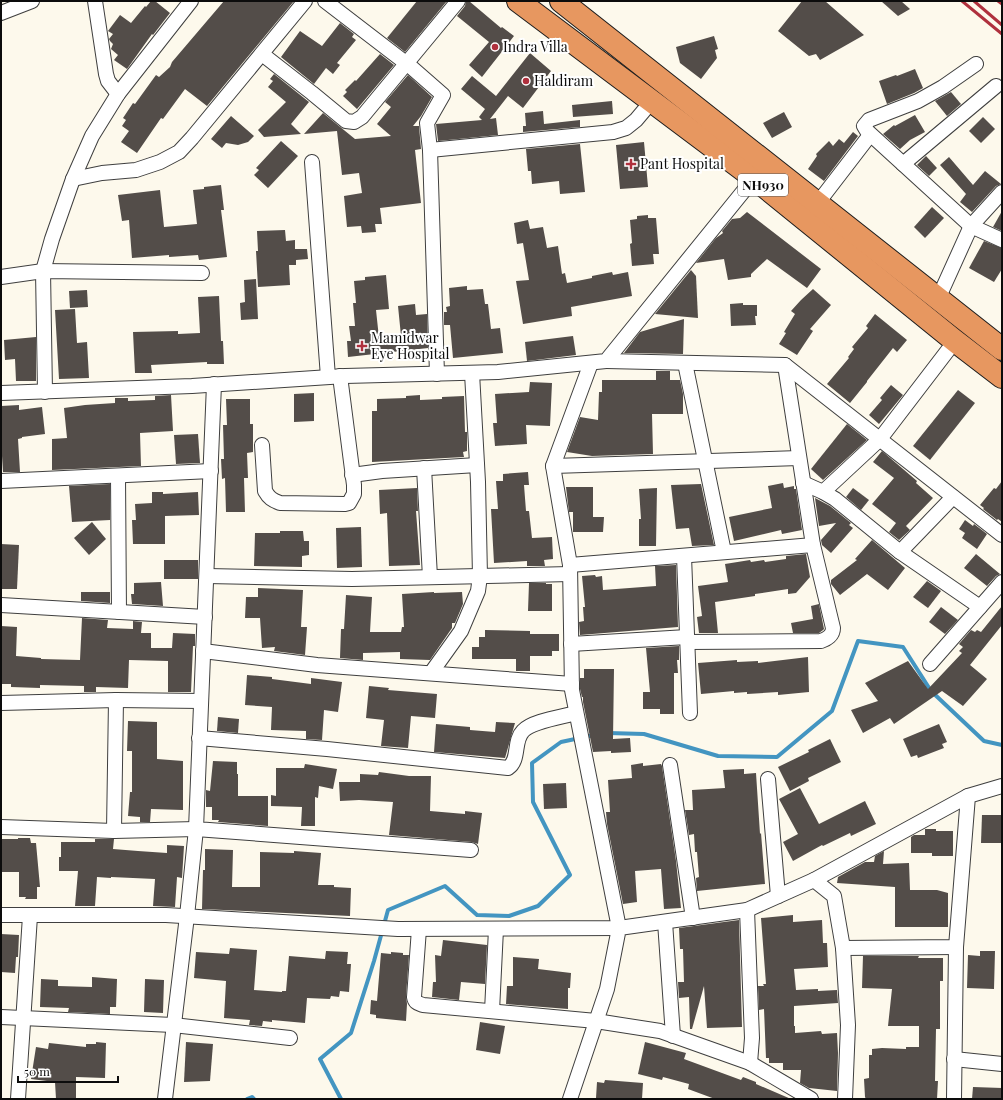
<svg xmlns="http://www.w3.org/2000/svg" width="1003" height="1100" font-family="'Playfair Display',serif">
	<rect width="100%" height="100%" fill="#fdf9ec"/>
	<g fill="none" stroke-linecap="round" stroke-linejoin="round">
		<g stroke="#4395c1" stroke-width="4">
			<polyline points="608,733 644,734 718,756 777,757 832,711 858,641 903,647 931,691 984,741 1002,745"/>
			<polyline points="247,1099 252,1097 254,1099"/>
			<polyline points="341,1099 320,1059 351,1033 374,961 388,910 445,886 477,915 509,916 538,906 570,875 533,802 532,763 561,742 594,735"/>
		</g>
	</g>
	<g fill="#534d49">
		<polygon points="151,1 155,1 170,13 153,35 152,34 127,69 114,60 118,55 111,49 113,44 110,41 109,39 113,34 108,31 120,15 131,23 145,6 146,7"/>
		<polygon points="224,1 294,1 207,106 185,89 163,119 161,118 137,153 121,142 129,131 122,126 126,120 123,118 133,103 135,104 156,75 159,77 170,67 172,62"/>
		<polygon points="417,1 447,1 405,52 387,38"/>
		<polygon points="466,1 469,1 501,28 502,27 514,36 482,77 469,65 489,42 457,16 465,6"/>
		<polygon points="802,1 825,1 864,35 820,60 816,54 809,56 778,31"/>
		<polygon points="881,1 901,1 910,9 898,16"/>
		<polygon points="340,23 354,34 352,37 356,40 337,63 340,65 333,74 326,68 314,84 281,57 300,31 322,46"/>
		<polygon points="714,36 718,49 715,50 717,58 701,79 680,63 676,47"/>
		<polygon points="530,53 551,71 523,108 508,96 490,119 496,118 498,135 438,141 436,124 482,120 479,117 485,109 461,89 472,76 496,96"/>
		<polygon points="380,54 394,65 357,109 343,96 347,92 345,90 355,80 356,81"/>
		<polygon points="915,69 923,88 914,93 887,104 879,81 896,75 897,76"/>
		<polygon points="274,74 309,102 291,124 301,134 264,137 258,130 286,102 268,87 273,81 270,79"/>
		<polygon points="408,75 432,97 421,116 413,126 419,126 421,149 415,150 421,203 380,208 382,224 375,224 376,232 362,233 361,226 347,227 344,196 362,193 359,173 342,175 337,131 304,134 323,113 355,139 391,136 377,124 391,107 385,102"/>
		<polygon points="951,92 961,104 947,116 935,101"/>
		<polygon points="612,101 613,114 573,117 572,105"/>
		<polygon points="543,111 544,124 580,120 580,127 523,132 523,126 526,126 525,113"/>
		<polygon points="784,112 792,127 772,138 763,123"/>
		<polygon points="915,115 925,132 910,140 900,149 883,134 894,125 895,126"/>
		<polygon points="231,116 254,136 248,142 238,145 226,143 222,148 211,139"/>
		<polygon points="983,117 995,129 981,143 969,131"/>
		<polygon points="853,132 858,136 824,181 808,169 817,156 816,154 829,141 833,146 839,139 844,143"/>
		<polygon points="281,141 298,156 268,188 254,175 259,170 256,168"/>
		<polygon points="644,142 648,187 620,189 616,145"/>
		<polygon points="580,144 585,192 560,194 559,181 532,184 531,171 528,171 526,149"/>
		<polygon points="926,156 937,168 929,176 917,165"/>
		<polygon points="949,157 973,185 985,171 1001,184 996,186 972,212 960,202 966,194 940,165"/>
		<polygon points="221,185 224,210 221,210 227,257 199,260 198,255 169,257 169,255 132,258 129,220 122,221 118,195 160,190 164,227 197,224 193,190 204,189 204,187"/>
		<polygon points="932,207 944,218 925,238 914,227"/>
		<polygon points="1002,211 1002,231 993,227"/>
		<polygon points="747,212 821,269 807,288 767,259 751,274 751,277 728,280 724,259 696,263 716,238 723,233 722,231 732,219 740,218"/>
		<polygon points="648,215 648,218 656,218 659,254 653,254 654,264 632,266 630,244 632,243 630,220 637,219 637,216"/>
		<polygon points="528,220 530,229 543,227 547,248 558,246 562,274 565,273 567,283 592,278 592,276 612,272 613,275 628,272 632,296 571,307 572,316 523,324 516,281 529,280 523,243 517,244 514,223"/>
		<polygon points="285,230 286,241 295,240 295,249 307,249 308,259 296,260 296,265 289,265 290,285 258,287 256,251 258,251 257,231"/>
		<polygon points="984,241 1002,248 1002,269 994,282 969,268"/>
		<polygon points="691,270 696,276 698,318 655,314"/>
		<polygon points="386,275 389,309 376,310 379,338 401,336 398,306 415,304 416,315 427,314 428,348 348,357 347,341 351,341 349,326 355,326 353,303 356,303 354,281 365,280 365,277"/>
		<polygon points="256,279 258,319 241,320 240,303 245,302 244,280"/>
		<polygon points="467,286 467,290 483,289 485,304 488,304 491,329 500,328 503,353 453,358 450,325 444,325 444,312 447,312 446,307 450,306 449,288"/>
		<polygon points="813,289 831,305 810,329 813,331 797,355 779,344 786,333 784,332 795,314 791,311 801,300"/>
		<polygon points="87,290 88,307 70,308 69,291"/>
		<polygon points="219,296 221,341 223,341 224,364 207,364 207,362 151,365 152,373 135,373 133,332 178,331 178,334 200,333 198,297"/>
		<polygon points="743,303 743,305 757,305 757,316 755,316 756,325 731,326 730,304"/>
		<polygon points="75,309 77,343 87,342 89,378 59,379 55,310"/>
		<polygon points="875,314 907,340 897,352 893,348 867,381 867,382 850,403 827,384 849,358 848,357 854,349 852,347 868,328 866,326"/>
		<polygon points="684,319 683,354 624,353 640,332"/>
		<polygon points="573,336 576,355 527,361 525,342"/>
		<polygon points="36,337 36,381 16,381 15,359 5,360 4,340"/>
		<polygon points="656,371 670,371 670,380 680,380 683,394 683,414 652,414 653,454 592,456 567,452 580,417 598,420 599,392 602,392 602,380 656,380"/>
		<polygon points="530,382 552,383 550,426 526,425 527,444 495,446 493,423 497,423 495,394 529,392"/>
		<polygon points="891,385 903,395 879,424 869,415 882,400 880,398"/>
		<polygon points="958,390 975,403 930,460 913,446"/>
		<polygon points="314,393 314,421 294,422 294,394"/>
		<polygon points="171,395 173,431 140,433 141,466 52,470 52,439 67,438 64,408 85,405 115,403 115,398 128,398 128,401 155,400 155,396"/>
		<polygon points="420,395 420,400 442,399 442,397 464,396 465,432 467,432 467,451 463,452 464,457 372,462 372,411 377,411 377,399 406,398 406,396"/>
		<polygon points="226,399 250,399 250,424 253,424 253,452 247,453 248,478 244,478 245,512 226,512 225,478 222,479 221,459 224,459 223,425 227,425"/>
		<polygon points="19,405 19,410 42,407 45,434 22,437 22,438 18,439 20,472 3,472 1,440 1,406"/>
		<polygon points="847,424 867,440 823,480 811,469"/>
		<polygon points="198,434 200,463 176,464 174,435"/>
		<polygon points="882,451 917,481 916,483 933,498 906,526 910,530 899,540 889,532 896,523 872,504 894,478 873,462"/>
		<polygon points="528,472 529,485 524,485 526,511 529,511 532,538 552,537 553,559 544,560 545,566 527,566 527,561 494,563 491,509 498,509 496,481 503,481 503,474"/>
		<polygon points="1002,481 1002,522 998,519 997,520 983,509 984,508 980,505 994,488 996,489"/>
		<polygon points="783,483 784,488 794,486 794,489 796,489 802,530 782,534 781,530 734,541 729,517 772,508 768,486"/>
		<polygon points="110,484 110,520 72,522 69,486"/>
		<polygon points="701,484 714,545 692,546 689,528 676,529 671,485"/>
		<polygon points="566,487 593,487 593,517 604,517 603,532 573,532 573,512 569,512"/>
		<polygon points="417,488 418,511 416,511 420,565 389,566 387,513 380,514 379,490"/>
		<polygon points="657,488 656,546 639,546 639,519 641,519 639,489"/>
		<polygon points="853,488 869,500 861,510 846,497"/>
		<polygon points="152,492 163,492 163,494 198,492 199,515 165,516 165,544 133,544 132,520 136,520 135,504 152,503"/>
		<polygon points="815,498 830,506 851,523 849,525 853,528 831,553 822,545 821,540 836,523 819,526"/>
		<polygon points="965,520 973,526 974,524 987,534 977,549 962,538 965,533 959,529"/>
		<polygon points="92,522 106,539 89,555 74,538"/>
		<polygon points="361,527 362,567 337,568 336,528"/>
		<polygon points="280,531 303,531 304,541 309,541 309,555 302,556 302,567 254,566 255,533 280,533"/>
		<polygon points="872,540 905,568 888,590 867,574 840,595 831,584 831,580 857,560 855,559"/>
		<polygon points="1,544 19,545 17,589 1,589"/>
		<polygon points="806,554 810,577 796,593 788,594 788,589 755,594 755,596 715,602 718,633 699,633 697,617 702,616 698,586 728,582 725,564 750,560 751,562 764,560 765,562 786,559 786,556"/>
		<polygon points="976,554 1000,574 996,576 987,586 964,568"/>
		<rect x="164" y="560" width="34" height="19"/>
		<polygon points="676,565 678,627 580,635 579,622 584,621 583,607 585,607 582,576 595,575 596,577 602,576 603,590 656,586 655,566"/>
		<polygon points="927,581 941,591 928,608 913,597"/>
		<polygon points="161,582 163,606 132,604 131,594 134,594 134,583"/>
		<polygon points="529,583 546,583 546,584 552,584 552,611 528,611"/>
		<polygon points="258,588 303,590 301,627 307,627 305,655 274,651 275,647 262,648 260,618 245,618 246,597 258,597"/>
		<polygon points="81,592 110,592 110,603 81,601"/>
		<polygon points="434,592 434,593 462,592 463,604 455,623 452,623 452,628 430,660 400,659 400,652 363,653 363,660 340,658 341,629 344,629 346,595 372,597 370,632 401,632 402,627 404,627 402,594"/>
		<polygon points="819,604 824,629 823,630 819,633 793,633 791,623 813,619 811,606"/>
		<polygon points="1002,606 1002,625 970,665 987,679 963,706 942,691 894,724 890,718 863,733 851,710 878,701 865,683 908,661 928,689 962,653 959,651 963,647 959,644 971,630 975,632 977,630 981,632"/>
		<polygon points="941,607 958,620 945,634 929,622"/>
		<polygon points="82,618 108,620 107,628 133,629 133,621 142,622 141,633 151,633 151,648 172,648 173,633 195,634 195,646 193,646 191,692 168,692 168,661 129,660 128,688 96,687 96,692 84,692 84,686 40,685 40,688 11,687 11,684 1,684 1,626 17,627 16,656 41,658 41,659 80,660"/>
		<polygon points="485,630 530,631 530,634 559,634 559,651 552,651 552,656 530,656 530,671 516,671 516,659 472,659 472,647 479,647 479,637 485,637"/>
		<polygon points="679,646 679,660 677,660 678,673 674,673 674,714 660,714 660,709 643,709 643,692 650,692 646,648"/>
		<polygon points="808,657 809,692 778,695 778,692 747,694 747,692 734,693 734,691 701,694 698,663 737,660 737,662 758,661 758,663"/>
		<polygon points="584,669 614,669 613,739 630,738 631,752 611,753 611,751 593,752 583,702 583,697 582,697 580,689 580,678 584,678"/>
		<polygon points="247,675 272,677 272,679 311,684 311,678 342,682 338,712 324,710 322,740 306,739 306,731 271,730 272,707 245,705"/>
		<polygon points="369,686 389,688 388,690 437,694 435,718 411,716 408,748 381,746 384,720 366,718"/>
		<polygon points="218,717 239,719 238,733 217,731"/>
		<polygon points="128,721 157,722 157,759 183,761 183,810 151,809 150,822 140,822 140,817 128,816 130,792 132,792 132,751 127,751"/>
		<polygon points="496,722 515,723 505,758 434,752 436,724 470,727 470,730 495,732"/>
		<polygon points="939,724 947,742 942,744 944,748 918,758 917,755 911,757 903,739"/>
		<polygon points="830,739 841,762 808,778 809,781 790,791 778,767 809,752 808,750"/>
		<polygon points="213,761 237,762 237,774 238,774 238,796 268,796 268,826 218,822 219,820 212,820 212,807 206,807 206,790 210,791"/>
		<polygon points="643,763 643,766 661,764 662,766 676,861 681,908 664,909 661,869 635,871 637,902 623,904 607,824 606,812 610,812 608,780 632,778 631,765"/>
		<polygon points="305,764 337,769 333,789 319,786 318,798 315,797 315,826 301,826 302,807 271,806 271,795 276,796 276,768 304,768"/>
		<polygon points="744,769 744,774 756,773 760,834 761,833 765,884 697,891 696,878 699,877 697,852 695,852 694,834 689,835 685,810 693,810 692,790 725,788 723,770"/>
		<polygon points="379,772 409,776 431,776 430,811 465,814 465,811 482,813 478,844 472,842 389,835 393,802 359,800 340,801 339,782 360,782 360,774 378,775"/>
		<polygon points="566,783 567,808 544,809 543,784"/>
		<polygon points="800,788 819,824 865,801 876,824 851,836 850,833 823,846 822,845 793,861 783,842 798,834 779,799"/>
		<polygon points="982,815 1002,815 1002,843 981,843"/>
		<polygon points="925,829 936,829 936,831 953,831 953,856 932,856 932,853 911,853 911,837 914,835 925,835"/>
		<polygon points="18,838 30,838 31,843 36,843 40,887 37,887 37,899 25,899 26,897 19,897 19,872 1,872 1,839 18,839"/>
		<polygon points="95,839 114,839 113,849 138,851 167,853 167,845 184,846 182,878 177,877 175,907 153,906 155,879 111,877 111,878 97,877 95,906 75,906 78,871 59,871 59,857 61,857 61,842 95,842"/>
		<polygon points="205,849 233,850 232,887 260,887 260,852 294,853 294,851 321,853 318,885 334,885 334,887 351,888 350,916 202,909 203,870 205,870"/>
		<polygon points="884,851 883,864 909,863 910,890 937,890 948,893 948,927 895,927 895,887 837,883 838,877 865,862 874,862 875,856"/>
		<polygon points="793,915 793,922 822,920 823,943 827,943 828,967 794,969 796,990 818,989 818,991 837,990 838,1003 794,1006 794,1026 795,1026 795,1033 821,1031 822,1034 837,1033 838,1053 837,1091 809,1088 800,1083 801,1070 783,1070 783,1063 769,1063 769,1058 766,1058 764,1009 759,1010 758,986 764,986 763,984 766,984 761,918"/>
		<polygon points="739,920 742,1027 707,1028 704,986 692,1029 690,1029 689,997 679,998 678,982 684,982 683,949 680,949 679,928"/>
		<polygon points="1,934 19,935 18,957 16,957 15,973 1,972"/>
		<polygon points="443,940 487,945 485,984 461,982 459,1000 432,997 433,982 436,982 435,955 441,956"/>
		<polygon points="230,948 257,950 254,990 282,992 282,991 286,991 289,956 325,959 326,951 348,952 347,964 351,964 349,992 340,991 339,997 331,996 330,999 307,998 305,1023 272,1020 272,1022 263,1021 262,1026 249,1025 250,1020 224,1018 226,981 194,978 196,952 229,954"/>
		<polygon points="980,951 995,951 994,989 967,988 968,955 980,956"/>
		<polygon points="391,952 403,953 403,955 409,955 406,996 407,1004 406,1021 376,1018 376,1015 370,1014 371,1000 377,1001 381,953 391,954"/>
		<polygon points="863,956 919,956 918,958 943,958 943,981 940,981 940,1029 936,1029 935,1081 938,1081 937,1099 866,1099 865,1097 864,1079 869,1078 869,1055 872,1055 872,1049 882,1048 906,1049 906,1047 919,1047 919,1026 888,1026 892,989 862,988"/>
		<polygon points="513,957 539,959 538,969 571,973 570,988 568,988 568,1009 506,1004 507,986 513,986"/>
		<polygon points="92,977 117,979 116,1007 110,1007 110,1014 68,1012 69,1008 40,1007 41,979 58,980 58,986 92,987"/>
		<polygon points="145,979 164,980 163,1013 144,1012"/>
		<polygon points="480,1022 505,1026 500,1054 476,1050"/>
		<polygon points="96,1042 106,1043 105,1078 76,1077 76,1099 56,1099 55,1082 31,1079 36,1047 48,1049 49,1043 86,1047 86,1044 96,1044"/>
		<polygon points="186,1042 213,1044 210,1081 184,1082"/>
		<polygon points="645,1042 686,1053 684,1059 741,1080 743,1077 756,1082 756,1084 791,1099 715,1099 688,1089 689,1084 663,1077 662,1080 638,1074"/>
		<polygon points="605,1080 643,1083 642,1099 598,1099 596,1098 597,1082 604,1083"/>
		<polygon points="973,1087 1002,1088 1002,1099 972,1099"/>
	</g>
	<g fill="none" stroke-linecap="round" stroke-linejoin="round">
		<defs>
			<g id="street">
				<polyline points="95,1 106,74 108,81 118,94"/>
				<polyline points="325,1 411,67 443,95 427,123 430,150 437,374"/>
				<polyline points="1,13 32,1"/>
				<polyline points="262,54 312,93 346,121 354,122 362,117 458,1"/>
				<polyline points="976,64 943,87 918,101 869,120 864,126 867,131 971,226 1002,240"/>
				<polyline points="430,150 613,132 626,128 636,120 652,101"/>
				<polyline points="312,162 328,377"/>
				<polyline points="903,164 996,86"/>
				<polyline points="73,179 102,173 136,170 160,162 179,152 192,138 305,1"/>
				<polyline points="817,204 870,135"/>
				<polyline points="1,277 43,271 202,273"/>
				<polyline points="938,299 971,226 1002,192"/>
				<polyline points="606,361 785,365 1002,535"/>
				<polyline points="685,363 724,552"/>
				<polyline points="214,384 196,829 471,850"/>
				<polyline points="45,392 43,271 52,239 73,179 92,136 118,94 191,1"/>
				<polyline points="1,393 192,386 345,376 498,372 606,361 759,172"/>
				<path d="M262 445 265 491C269 498 272 500 280 503L345 504 349 503 354 494V485L340 376"/>
				<polyline points="553,466 799,458"/>
				<polyline points="424,468 430,577"/>
				<polyline points="352,475 382,471 477,465"/>
				<polyline points="118,476 119,612"/>
				<polyline points="1,481 211,471"/>
				<polyline points="803,483 823,492 835,499 900,552 980,607"/>
				<polyline points="823,492 880,439 955,341"/>
				<polyline points="900,552 953,497"/>
				<polyline points="684,556 690,713"/>
				<polyline points="570,565 813,545 785,365"/>
				<polyline points="207,576 352,579 570,574"/>
				<polyline points="1,605 205,617"/>
				<path d="M688 642 821 641C827 639 833 635 833 628L813 545"/>
				<polyline points="571,644 687,637"/>
				<polyline points="203,651 317,665 572,684"/>
				<polyline points="930,664 1002,582"/>
				<polyline points="431,673 461,631 478,591 480,576 478,482 472,373"/>
				<polyline points="116,700 201,701"/>
				<polyline points="1,703 116,700 114,831 196,829 187,916 165,1099"/>
				<path d="M199 738 327 749 508 768C520 760 513 741 523 731 532 721 562 717 576 713"/>
				<polyline points="670,765 693,918"/>
				<polyline points="768,779 778,896"/>
				<polyline points="1,827 114,831"/>
				<polyline points="814,880 968,796"/>
				<polyline points="747,910 752,1038 750,1063"/>
				<polyline points="1,915 166,915 398,929 619,928 572,690 570,565 553,466 591,363"/>
				<polyline points="665,922 673,1036"/>
				<path d="M419 929 414 997C415 1003 418 1003 423 1005L596 1021 660 1031 750 1063 811 1099"/>
				<polyline points="843,948 848,1025 845,1099"/>
				<polyline points="492,1011 496,929"/>
				<polyline points="1,1017 173,1025 290,1038"/>
				<polyline points="954,1059 1002,1064"/>
				<polyline points="18,1099 30,916"/>
				<polyline points="570,1099 607,989 619,928 747,910 814,880 834,896 843,948 956,947 968,796 1002,786"/>
				<polyline points="954,1099 956,947"/>
			</g>
			<g id="highway">
				<polyline points="518,1 754,178 955,341 1002,377"/>
				<polyline points="561,1 1002,349"/>
			</g>
		</defs>
		<use href="#street" stroke="#3f3f3f" stroke-width="16"/>
		<use href="#highway" stroke="#1d1d1d" stroke-width="24"/>
		<use href="#street" stroke="#fff" stroke-width="14"/>
		<use href="#highway" stroke="#e79760" stroke-width="22"/>
		<g stroke="#af303d" stroke-width="3">
			<polyline points="962,1 1002,34"/>
			<polyline points="974,1 1002,25"/>
			<polyline points="998,1 1002,4"/>
		</g>
	</g>
	<g fill="#af303d" stroke="#fff" stroke-width="1.5">
		<circle cx="495" cy="47" r="4"/>
		<circle cx="526" cy="81" r="4"/>
		<path d="M629 158h4v4h4v4h-4v4h-4v-4h-4v-4h4z"/>
		<path d="M360 340h4v4h4v4h-4v4h-4v-4h-4v-4h4z"/>
	</g>
	<g text-anchor="middle" stroke-width="4" stroke-linejoin="round" paint-order="stroke">
		<rect fill="#fff" stroke="#555" stroke-width="1" x="738" y="174" width="50" height="22" rx="3"/>
		<g font-size="13" font-weight="bold" fill="#0c0c0c">
			<text x="763" y="190">NH930</text>
		</g>
		<g font-size="14" fill="#0c0c0c" stroke="#fff" text-anchor="start">
			<text x="503" y="52">Indra Villa</text>
			<text x="534" y="86">Haldiram</text>
			<text x="640" y="169">Pant Hospital</text>
			<text x="371" y="343">Mamidwar<tspan x="371" dy="16">Eye Hospital</tspan></text>
		</g>
	</g>
	<rect width="1003" height="1100" fill="none" stroke="#0c0c0c" stroke-width="4"/>
	<path d="M18 1076v6h100v-6" fill="none" stroke="#0c0c0c" stroke-width="2"/>
	<text x="24" y="1076" font-size="12" fill="#0c0c0c" stroke="#ffffff" stroke-width="3" paint-order="stroke">50 m</text>
</svg>
